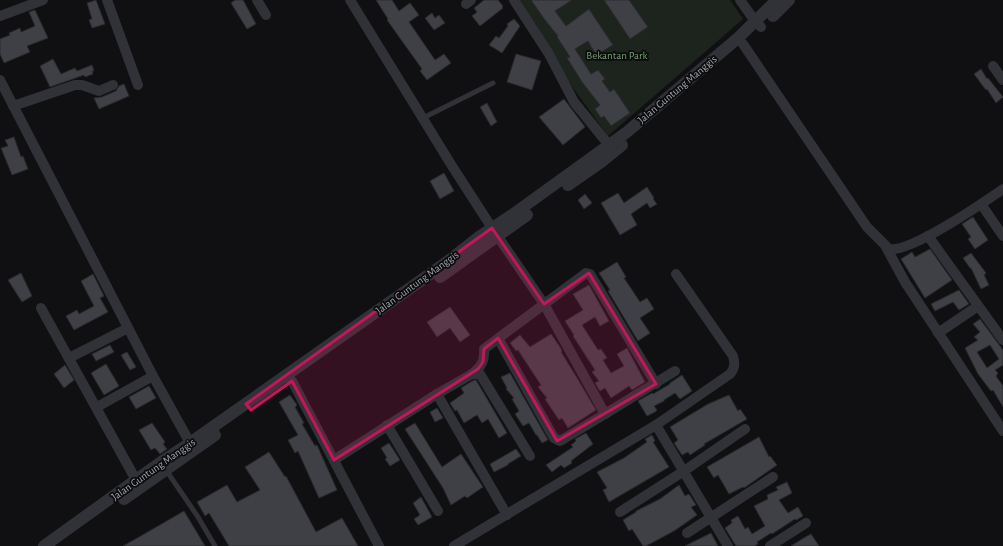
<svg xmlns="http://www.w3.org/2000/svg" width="1003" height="546" font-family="'Alegreya Sans',sans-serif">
	<rect width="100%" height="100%" fill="#101012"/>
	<polygon fill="#1c241d" points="509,0 730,0 743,19 608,136"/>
	<g fill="#3f4045" stroke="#2a2a2e" fill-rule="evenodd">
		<polygon points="96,0 105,24 92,28 89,20 92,19 87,3"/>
		<polygon points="235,0 243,0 256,24 247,29 231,3"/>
		<polygon points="376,0 392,0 399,11 410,3 419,15 409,22 435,60 444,54 451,63 427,80 420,71 422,69 387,20 388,19"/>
		<polygon points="484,0 498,0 503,6 502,7 503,8 480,26 472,16 477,12 474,8"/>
		<polygon points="531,0 572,0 555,11 566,26 589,9 613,45 596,55 588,41 575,49 591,74 598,70 605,79 602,81 610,92 614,89 630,113 611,126 604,116 601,118 595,109 600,105 582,82 567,58 570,57 557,37 558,36 545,20"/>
		<polygon points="604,0 629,0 648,27 630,39"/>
		<polygon points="35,10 48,38 27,46 30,52 4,63 0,54 0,39 10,35 9,33 20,28 21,32 35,26 29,12"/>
		<polygon points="432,13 435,18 439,15 445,23 434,30 425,18"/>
		<polygon points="514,19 520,26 502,53 489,45 496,36 499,38 508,26 507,24"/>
		<polygon points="516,54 541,61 532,90 507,82"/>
		<polygon points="53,59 61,74 75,68 77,71 92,65 94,71 92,71 93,74 85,77 84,75 50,87 40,66"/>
		<polygon points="981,69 987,79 988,78 1003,97 996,103 987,89 986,90 974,74"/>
		<polygon points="124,84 129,96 99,109 94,98 102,97 116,91 119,86"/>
		<polygon points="564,99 585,127 563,145 539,117"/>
		<polygon points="487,103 497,122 491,126 480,107"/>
		<polygon points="14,137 21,157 23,156 28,169 12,175 1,148 8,146 5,140"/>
		<polygon points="444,173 454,191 440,199 430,181"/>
		<polygon points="647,187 654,198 653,199 657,204 650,208 647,203 631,214 637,225 620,235 601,203 618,193 624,203"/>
		<polygon points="585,194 592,203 584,209 578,200"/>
		<polygon points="973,217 988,240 975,249 968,239 971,237 962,224"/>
		<polygon points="930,249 952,280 925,298 901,259 912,252 915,257"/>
		<polygon points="971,253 986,273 984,275 989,285 981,289 971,268 970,268 963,258"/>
		<polygon points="617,262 626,277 624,278 640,302 647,298 654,309 640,318 650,333 638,341 608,291 610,290 599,273"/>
		<polygon points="21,273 32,296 22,302 8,280"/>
		<polygon points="93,274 104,296 100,298 108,312 74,330 66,316 77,310 79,314 94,306 81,281"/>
		<polygon points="589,285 609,321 600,326 595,317 582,325 598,350 601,349 607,358 603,360 611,373 624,366 617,354 627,348 645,382 632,390 629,386 611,398 605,388 600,391 595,383 599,381 592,372 595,370 573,336 574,335 565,321 583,310 573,294"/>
		<polygon points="959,290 969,304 959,310 953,302 935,311 931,304"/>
		<polygon points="450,307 470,335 460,342 450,328 437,337 427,322"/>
		<path d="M980 319 1003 350V365L995 370 998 373 996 376 1003 386V407L993 390 991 391 978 374 965 348 978 340 974 337 980 332 973 324ZM990 345 999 359 987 368 977 352Z"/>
		<polygon points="551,334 560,347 562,351 561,352 577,378 596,410 568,428 562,418 559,420 545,399 547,398 538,387 541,385 518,350 516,351 510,343 520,335 530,347"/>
		<polygon points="110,345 114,352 96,361 92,354"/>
		<polygon points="127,352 136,367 130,370 121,355"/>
		<polygon points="106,364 119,386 104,395 91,373"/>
		<polygon points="65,365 74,380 64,388 54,374"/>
		<polygon points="510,373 548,440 542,443 537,435 536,435 529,423 523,426 515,414 519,411 512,399 514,398 506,389 507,388 501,377"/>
		<polygon points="682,375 692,391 680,399 675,393 664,400 664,401 654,406 657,410 655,412 647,416 638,401 652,393 653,394 670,384 670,383"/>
		<polygon points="474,380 476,380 507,433 499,438 488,419 482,423 477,415 464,423 457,410 455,411 450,403 464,393 461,388"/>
		<polygon points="149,386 156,398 136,409 129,397"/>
		<polygon points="290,395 297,405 295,407 304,423 302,424 315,446 317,445 337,490 319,498 298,451 295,453 288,440 298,435 279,402"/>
		<polygon points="729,395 738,411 740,409 747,419 704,444 705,445 690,455 688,452 682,455 674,443 678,440 670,427 708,404"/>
		<polygon points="437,408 443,418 435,422 430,412"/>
		<polygon points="152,423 165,442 163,444 167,449 160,454 155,448 151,450 139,430"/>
		<polygon points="415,423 442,467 461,454 483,487 467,498 465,496 451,505 443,488 405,429"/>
		<polygon points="586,433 593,444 571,461 572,463 564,468 561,465 552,472 546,465 573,447 571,445 576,441 575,439"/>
		<polygon points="652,435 655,441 653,442 669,467 609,502 603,490 607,488 597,472 624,458 647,442 645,439"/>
		<polygon points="759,437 769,457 770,456 777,465 744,488 743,487 729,494 718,475 714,478 707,467"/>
		<polygon points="389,443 400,460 390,466 385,459 387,458 381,448"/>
		<polygon points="516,449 521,456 508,464 508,465 494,472 490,464"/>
		<polygon points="269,452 285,477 286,476 316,532 342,518 358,546 229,546 209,513 205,516 197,502 227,485 237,502 260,490 245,467"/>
		<polygon points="787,482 792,493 779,500 788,513 798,507 803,516 796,520 795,519 772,534 771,533 757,542 758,544 754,546 736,546 725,528 732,523 731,520 738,516 745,529 748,527 752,534 765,526 754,506 768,499 767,495 778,490 776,487"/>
		<polygon points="679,485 685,496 689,494 696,505 691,507 697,515 674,531 646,546 643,546 632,529 629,531 623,520 636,512 636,511 660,499"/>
		<polygon points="421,497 432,517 418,525 414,519 420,515 413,503"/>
		<polygon points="184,511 205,546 123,546 146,533"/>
		<polygon points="711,533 718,546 685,546"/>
		<polygon points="811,534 819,546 791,546 802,539"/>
	</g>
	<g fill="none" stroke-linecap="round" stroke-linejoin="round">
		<g stroke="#313237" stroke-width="5">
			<polyline points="423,118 493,83"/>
			<polyline points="166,470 198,517 215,546"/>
		</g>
		<g stroke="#313237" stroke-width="10">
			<polyline points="107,0 138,85"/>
			<polyline points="257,0 266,15"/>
			<polyline points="350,0 452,166 492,228 544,304 605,414 675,371"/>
			<polyline points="514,0 549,54 574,102 609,145"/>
			<polyline points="740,0 755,21 761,27"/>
			<polyline points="466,4 471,0"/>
			<polyline points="0,16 43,0"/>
			<path d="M743 44 867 227 889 249C910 253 983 203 1003 189"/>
			<polyline points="993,66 1003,80"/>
			<polyline points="0,80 153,376 190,443"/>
			<polyline points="13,106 75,85 82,85 99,91 113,85"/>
			<polyline points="981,204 1003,236"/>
			<polyline points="928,236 1003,340"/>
			<polyline points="886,247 905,282 1003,431"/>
			<polyline points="41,308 136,480"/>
			<polyline points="938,333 978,306"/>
			<polyline points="69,358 128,328"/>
			<path d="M472 374C481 367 485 361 484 349L500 337"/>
			<polyline points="292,381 379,546"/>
			<polyline points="437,394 507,515"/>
			<polyline points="97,407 153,376"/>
			<polyline points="605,414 560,441 554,438 499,340 500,337 586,273 590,274 656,384"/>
			<polyline points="387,425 438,511"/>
			<polyline points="656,425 728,546"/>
			<polyline points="334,460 437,394 472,374 480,374 530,456"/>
			<polyline points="620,512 684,471 745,429"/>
			<polyline points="687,533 773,477"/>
			<path d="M454 546 656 425 730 374C735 368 735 363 733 356L676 274"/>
			<polyline points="770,546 806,523"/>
		</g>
		<g stroke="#313237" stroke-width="12">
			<polyline points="773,16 789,0"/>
			<polyline points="568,185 601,162 622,145"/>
			<polyline points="440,277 527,215"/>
			<polyline points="124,499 215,435"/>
			<polyline points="44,546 161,462 190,443 447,262 479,237 512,215 627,132 738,38 777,0"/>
		</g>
	</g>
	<path fill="#c2185b" fill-opacity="0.2" stroke="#c2185b" stroke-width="3" stroke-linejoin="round" d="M492 228 544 304 589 273 656 384 557 441 498 338 484 349 483 362 478 369 334 460 292 381 251 410 246 404Z"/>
	<g text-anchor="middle" stroke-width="3.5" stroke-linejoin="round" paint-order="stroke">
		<g font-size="11" fill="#789f77" stroke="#0b0b0c">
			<text x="617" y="59">Bekantan Park</text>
		</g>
		<g font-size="11" fill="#a1a8b3" stroke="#0b0b0c">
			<text transform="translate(677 89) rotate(-40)" y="4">Jalan Guntung Manggis</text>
			<text transform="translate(417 282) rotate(-36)" y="4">Jalan Guntung Manggis</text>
			<text transform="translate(153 469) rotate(-35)" y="4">Jalan Guntung Manggis</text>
		</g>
	</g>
</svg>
